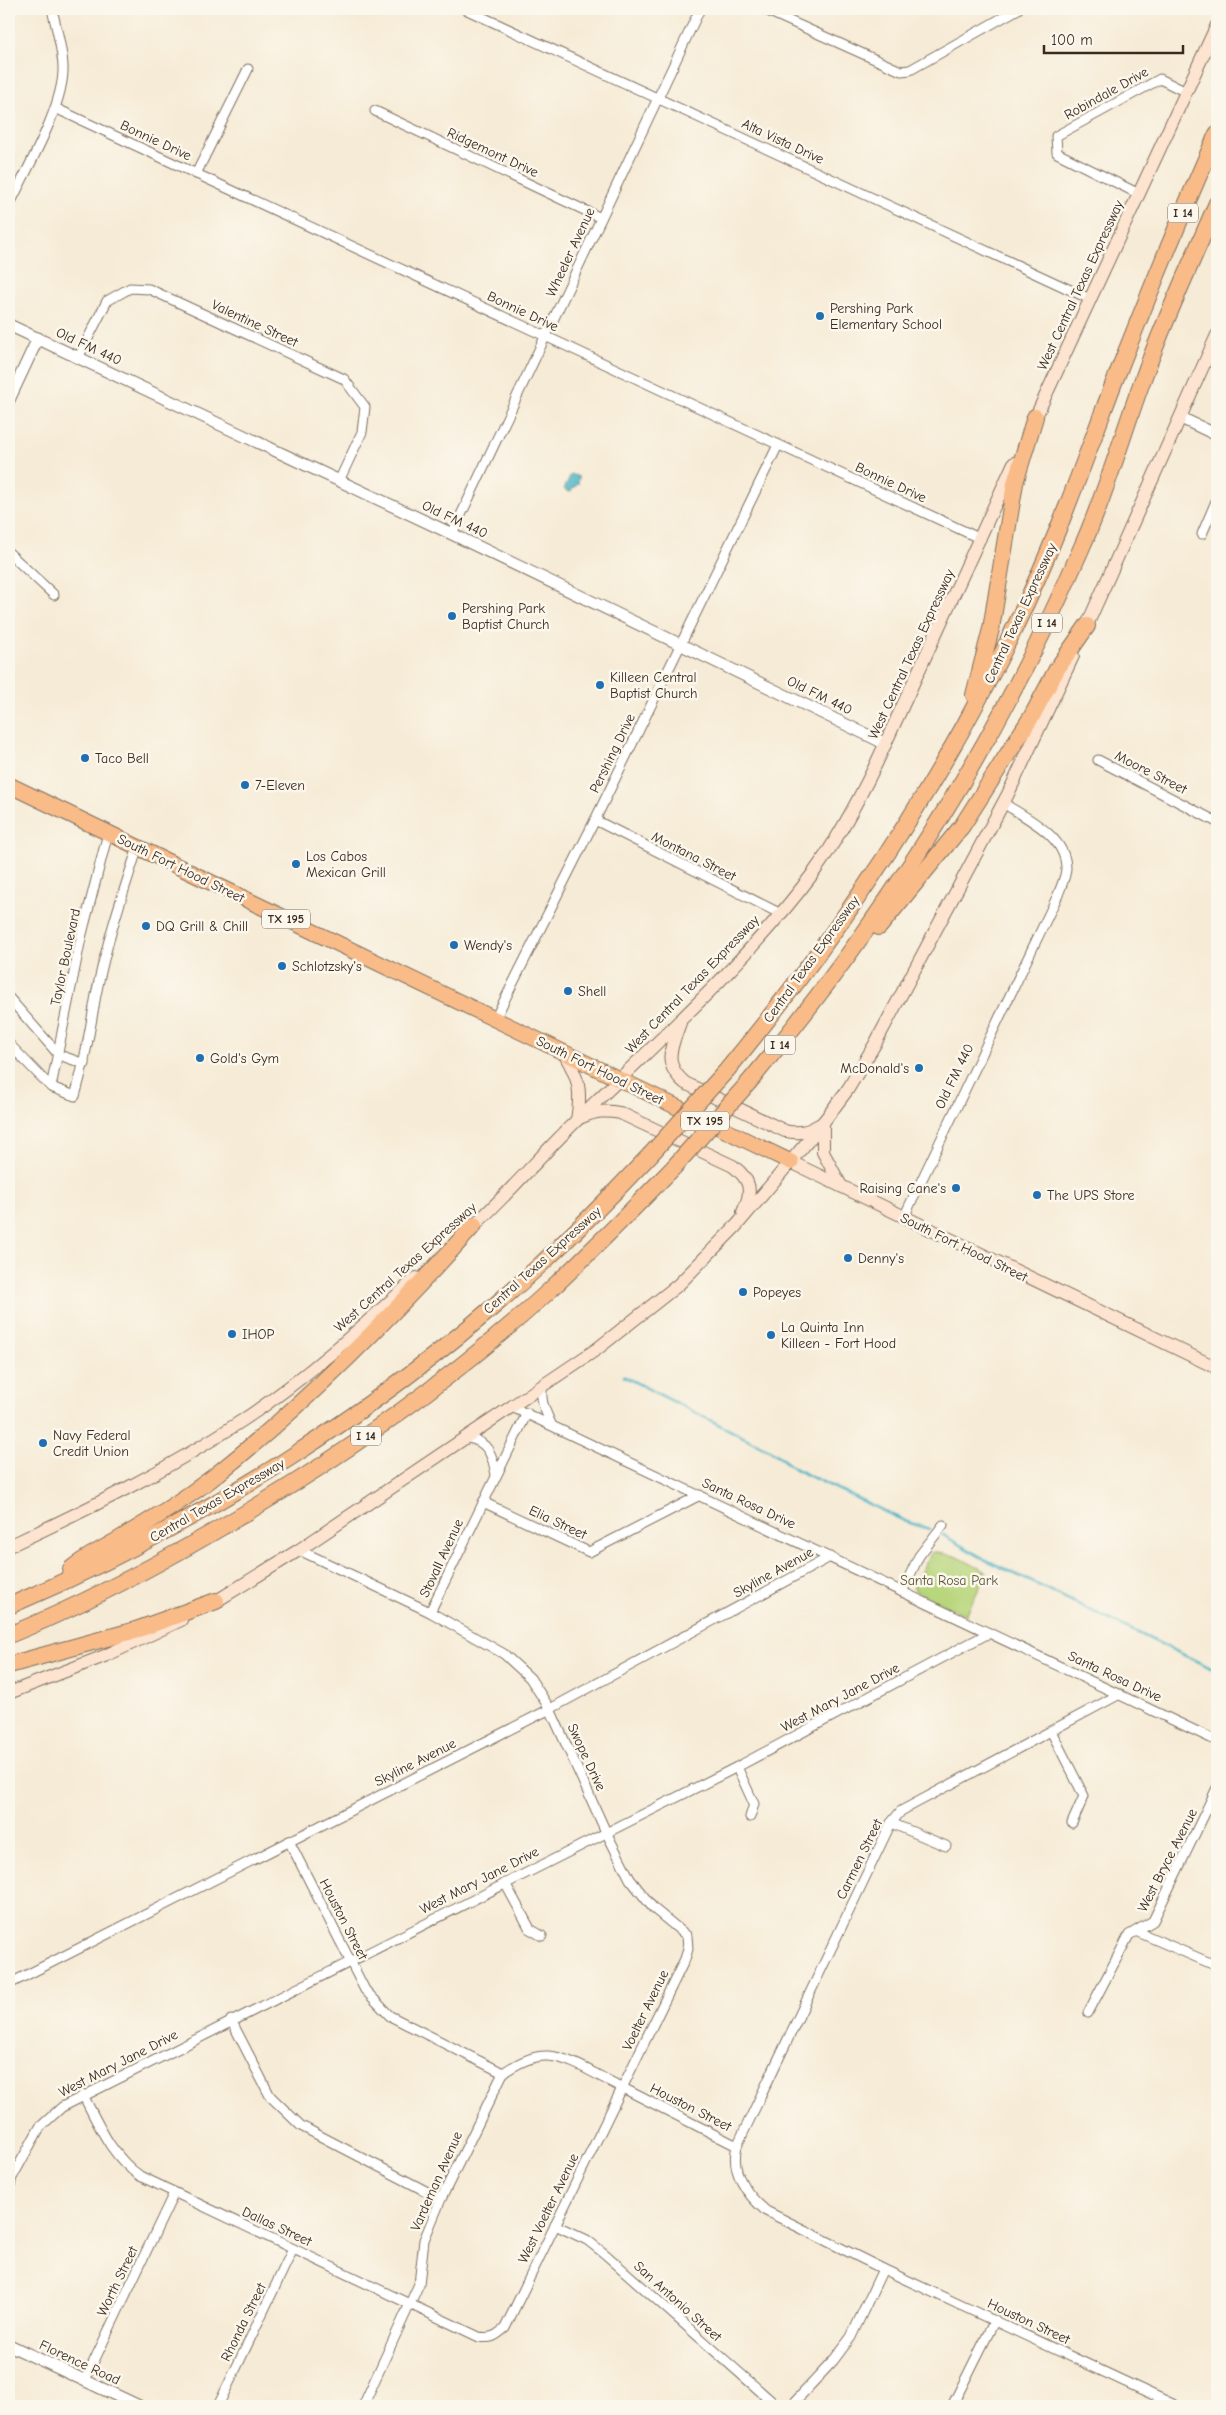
<svg xmlns="http://www.w3.org/2000/svg" width="1226" height="2415" font-family="'Comic Neue',sans-serif">
	<rect width="100%" height="100%" fill="#fbf7ec"/>
	<filter id="ink" filterUnits="userSpaceOnUse"><feTurbulence type="fractalNoise" baseFrequency=".02" numOctaves="2"/><feDisplacementMap in="SourceGraphic" scale="10" xChannelSelector="R" yChannelSelector="G"/><feConvolveMatrix kernelMatrix="1 2 1 2 8 2 1 2 1" color-interpolation-filters="sRGB"/></filter>
	<filter id="wash" filterUnits="userSpaceOnUse"><feTurbulence type="fractalNoise" baseFrequency=".0096" numOctaves="4" result="noise"/><feDisplacementMap in="SourceGraphic" scale="20" xChannelSelector="R" yChannelSelector="G"/><feGaussianBlur stdDeviation="1.12" result="paint"/><feColorMatrix in="noise" values="0 0 0 0 0 0 0 0 0 0 0 0 0 0 0 0 0 1.4 0 .05"/><feComposite in="paint" operator="in"/></filter>
	<g filter="url(#wash)">
		<rect width="100%" height="100%" fill="#f6ebd6"/>
		<polygon fill="#b8d67c" stroke="#7a804d" points="932,1552 956,1556 987,1572 966,1615 915,1591 913,1585"/>
		<polygon fill="#49b4c6" stroke="#426f72" points="571,474 579,477 578,484 570,492 564,489"/>
		<g fill="none" stroke-linecap="round" stroke-linejoin="round">
			<g stroke="#49b4c6" stroke-width="2.5">
				<polyline points="623,1376 773,1452 795,1469 907,1522 930,1529"/>
				<polyline points="943,1535 986,1560 1217,1671"/>
			</g>
		</g>
	</g>
	<g filter="url(#ink)">
		<g fill="none" stroke-linecap="round" stroke-linejoin="round">
			<defs>
				<g id="minor">
					<polyline points="465,9 1090,299"/>
					<polyline points="763,9 901,71 910,70 1018,9"/>
					<polyline points="55,108 981,539"/>
					<polyline points="375,111 601,218"/>
					<polyline points="196,174 248,69"/>
					<polyline points="1139,194 1057,153 1056,136 1160,79 1186,92"/>
					<path d="M9 206C26 170 65 105 63 66 62 47 56 27 52 9"/>
					<polyline points="78,358 107,301 130,288 149,289 344,379 365,407 362,432 339,481"/>
					<polyline points="452,534 700,9"/>
					<polyline points="1202,534 1217,499"/>
					<polyline points="9,553 54,595"/>
					<polyline points="1098,760 1217,822"/>
					<polyline points="595,820 781,914"/>
					<polyline points="9,998 59,1055 85,1064"/>
					<polyline points="495,1019 595,820 778,445"/>
					<path d="M9 1044 51 1087 75 1096C85 1063 90 1029 96 995 106 944 122 896 138 847"/>
					<polyline points="51,1087 81,938 108,833"/>
					<path d="M904 1217 1058 895C1061 886 1066 877 1066 868 1066 836 1026 818 1003 803"/>
					<path d="M543 1386C539 1400 546 1412 551 1424"/>
					<polyline points="512,1407 1217,1741"/>
					<path d="M468 1438C488 1441 493 1456 496 1475"/>
					<polyline points="483,1502 589,1552 700,1495"/>
					<polyline points="902,1592 919,1556 943,1525"/>
					<polyline points="430,1612 527,1413"/>
					<polyline points="1051,1731 1084,1796 1072,1823"/>
					<polyline points="737,1767 754,1804 750,1817"/>
					<polyline points="891,1823 946,1846"/>
					<polyline points="289,1841 365,1990 390,2016 503,2073"/>
					<polyline points="505,1883 530,1929 542,1936"/>
					<polyline points="1138,1932 1217,1966"/>
					<polyline points="9,1984 550,1709 830,1557"/>
					<polyline points="1088,2013 1129,1935 1153,1921 1217,1788"/>
					<polyline points="231,2020 270,2096 301,2126 441,2199"/>
					<path d="M503 2073C516 2064 532 2055 548 2056 571 2058 591 2072 611 2082 653 2103 695 2125 737 2146 730 2172 747 2195 766 2211L883 2269 1177 2406"/>
					<path d="M83 2095C99 2125 111 2156 140 2176L479 2337C491 2339 496 2336 505 2328L685 1959 688 1949 687 1936 653 1908 630 1879 606 1832 550 1709 530 1678 504 1654 430 1612 299 1550"/>
					<polyline points="737,2146 891,1823 901,1811 1120,1694"/>
					<polyline points="9,2183 40,2127 62,2107 737,1767 989,1633"/>
					<polyline points="9,2199 11,2181"/>
					<polyline points="555,2225 587,2240 605,2254 777,2406"/>
					<polyline points="85,2380 174,2193"/>
					<polyline points="218,2406 293,2249"/>
					<polyline points="363,2406 419,2284 424,2240 441,2199 503,2073"/>
					<polyline points="791,2406 833,2361 851,2337 883,2269"/>
					<polyline points="952,2406 995,2320"/>
				</g>
				<g id="tertiary">
					<polyline points="9,325 452,534 886,744"/>
					<polyline points="9,400 38,338"/>
					<polyline points="1181,418 1217,435"/>
					<polyline points="9,2345 139,2406"/>
				</g>
				<g id="secondary">
					<polyline points="1032,425 1217,25"/>
					<polyline points="1083,634 1217,335"/>
					<path d="M680 1023C671 1048 662 1063 685 1083L785 1131C799 1134 807 1132 819 1125"/>
					<path d="M564 1053C579 1079 582 1090 577 1120"/>
					<path d="M582 1117C596 1111 606 1110 620 1113L733 1166C751 1180 753 1191 743 1212"/>
					<polyline points="823,1122 823,1152 841,1186"/>
					<polyline points="791,1162 1217,1368"/>
					<path d="M468 1231C507 1196 541 1155 579 1118 660 1039 746 963 814 872 838 839 858 801 876 764L1014 463"/>
					<path d="M9 1546C89 1509 169 1469 243 1420 305 1379 361 1328 416 1278"/>
					<polyline points="210,1605 299,1550 597,1349 678,1285 737,1225 819,1128 848,1089 875,1044 1008,794 1073,656"/>
					<polyline points="9,1693 107,1655 181,1620"/>
				</g>
				<polyline id="trunk" points="9,785 791,1162"/>
				<g id="motorway">
					<polyline points="974,695 991,629 1015,483 1035,417"/>
					<polyline points="879,927 962,826 1032,716 1057,669 1087,626"/>
					<path d="M727 1070C846 926 951 769 1028 599 1060 529 1086 457 1113 385 1146 301 1180 217 1217 134"/>
					<path d="M750 1081C884 920 998 742 1081 549 1106 494 1122 436 1143 379 1164 320 1192 262 1217 203"/>
					<path d="M71 1569C86 1556 106 1548 123 1537 152 1520 183 1500 211 1479 307 1403 392 1316 474 1225"/>
					<path d="M9 1606C201 1524 384 1409 538 1267 577 1231 614 1193 650 1155"/>
					<path d="M9 1635C80 1606 148 1570 215 1531 333 1463 448 1384 549 1291 592 1251 633 1209 674 1167"/>
					<polyline points="9,1665 136,1630 216,1601"/>
				</g>
			</defs>
			<use href="#minor" stroke="#7c6e5e" stroke-width="11"/>
			<use href="#tertiary" stroke="#7c6e5e" stroke-width="13"/>
			<use href="#secondary" stroke="#7c6e5e" stroke-width="14"/>
			<use href="#trunk" stroke="#7c6e5e" stroke-width="17"/>
			<use href="#motorway" stroke="#7c6e5e" stroke-width="18"/>
			<use href="#minor" stroke="#fff" stroke-width="9"/>
			<use href="#tertiary" stroke="#fff" stroke-width="11"/>
			<use href="#secondary" stroke="#fde4d0" stroke-width="12"/>
			<use href="#trunk" stroke="#f9bc89" stroke-width="15"/>
			<use href="#motorway" stroke="#f9bc89" stroke-width="16"/>
			<defs>
				<g id="motorway-bridge">
					<polyline points="650,1155 727,1070"/>
					<polyline points="674,1167 750,1081"/>
				</g>
			</defs>
			<use href="#motorway-bridge" stroke="#7c6e5e" stroke-width="18" stroke-linecap="butt"/>
			<use href="#motorway-bridge" stroke="#f9bc89" stroke-width="16"/>
		</g>
	</g>
	<g fill="#1f6fb2" stroke="#fbf7ec" stroke-width="2">
		<circle cx="820" cy="316" r="5"/>
		<circle cx="452" cy="616" r="5"/>
		<circle cx="600" cy="685" r="5"/>
		<circle cx="85" cy="758" r="5"/>
		<circle cx="245" cy="785" r="5"/>
		<circle cx="296" cy="864" r="5"/>
		<circle cx="146" cy="926" r="5"/>
		<circle cx="454" cy="945" r="5"/>
		<circle cx="282" cy="966" r="5"/>
		<circle cx="568" cy="991" r="5"/>
		<circle cx="200" cy="1058" r="5"/>
		<circle cx="919" cy="1068" r="5"/>
		<circle cx="956" cy="1188" r="5"/>
		<circle cx="1037" cy="1195" r="5"/>
		<circle cx="848" cy="1258" r="5"/>
		<circle cx="743" cy="1292" r="5"/>
		<circle cx="232" cy="1334" r="5"/>
		<circle cx="771" cy="1335" r="5"/>
		<circle cx="43" cy="1443" r="5"/>
	</g>
	<g text-anchor="middle" stroke-width="5" stroke-linejoin="round" paint-order="stroke">
		<g fill="#fbf7ec" stroke="#75685c" stroke-width="1">
			<rect x="1168" y="203.5" width="30" height="19" rx="4"/>
			<rect x="1032" y="613.5" width="30" height="19" rx="4"/>
			<rect x="262" y="909.5" width="48" height="19" rx="4"/>
			<rect x="765" y="1035.5" width="30" height="19" rx="4"/>
			<rect x="681" y="1111.5" width="48" height="19" rx="4"/>
			<rect x="351" y="1426.5" width="30" height="19" rx="4"/>
		</g>
		<g font-size="12" font-weight="bold" fill="#3b2a1e">
			<text x="1183" y="217">I 14</text>
			<text x="1047" y="627">I 14</text>
			<text x="286" y="923">TX 195</text>
			<text x="780" y="1049">I 14</text>
			<text x="705" y="1125">TX 195</text>
			<text x="366" y="1440">I 14</text>
		</g>
		<g font-size="14" fill="#3b2a1e" stroke="#fbf7ec">
			<text transform="translate(1106 93) rotate(-29)" y="5">Robindale Drive</text>
			<text transform="translate(156 140) rotate(25)" y="5">Bonnie Drive</text>
			<text transform="translate(783 141) rotate(25)" y="5">Alta Vista Drive</text>
			<text transform="translate(493 152) rotate(25)" y="5">Ridgemont Drive</text>
			<text transform="translate(570 252) rotate(-65)" y="5">Wheeler Avenue</text>
			<text transform="translate(1080 285) rotate(-65)" y="5">West Central Texas Expressway</text>
			<text transform="translate(523 311) rotate(25)" y="5">Bonnie Drive</text>
			<text transform="translate(255 323) rotate(25)" y="5">Valentine Street</text>
			<text transform="translate(89 346) rotate(25)" y="5">Old FM 440</text>
			<text transform="translate(891 482) rotate(25)" y="5">Bonnie Drive</text>
			<text transform="translate(455 519) rotate(25)" y="5">Old FM 440</text>
			<text transform="translate(1020 613) rotate(-65)" y="5">Central Texas Expressway</text>
			<text transform="translate(911 654) rotate(-65)" y="5">West Central Texas Expressway</text>
			<text transform="translate(820 695) rotate(26)" y="5">Old FM 440</text>
			<text transform="translate(612 753) rotate(-64)" y="5">Pershing Drive</text>
			<text transform="translate(1151 772) rotate(27)" y="5">Moore Street</text>
			<text transform="translate(694 856) rotate(27)" y="5">Montana Street</text>
			<text transform="translate(181 868) rotate(26)" y="5">South Fort Hood Street</text>
			<text transform="translate(65 957) rotate(-78)" y="5">Taylor Boulevard</text>
			<text transform="translate(811 959) rotate(-54)" y="5">Central Texas Expressway</text>
			<text transform="translate(692 984) rotate(-46)" y="5">West Central Texas Expressway</text>
			<text transform="translate(600 1070) rotate(26)" y="5">South Fort Hood Street</text>
			<text transform="translate(954 1076) rotate(-64)" y="5">Old FM 440</text>
			<text transform="translate(964 1247) rotate(26)" y="5">South Fort Hood Street</text>
			<text transform="translate(542 1260) rotate(-42)" y="5">Central Texas Expressway</text>
			<text transform="translate(405 1267) rotate(-42)" y="5">West Central Texas Expressway</text>
			<text transform="translate(217 1500) rotate(-30)" y="5">Central Texas Expressway</text>
			<text transform="translate(749 1503) rotate(25)" y="5">Santa Rosa Drive</text>
			<text transform="translate(558 1522) rotate(25)" y="5">Elia Street</text>
			<text transform="translate(441 1558) rotate(-65)" y="5">Stovall Avenue</text>
			<text transform="translate(773 1572) rotate(-29)" y="5">Skyline Avenue</text>
			<text transform="translate(1115 1676) rotate(25)" y="5">Santa Rosa Drive</text>
			<text transform="translate(840 1697) rotate(-28)" y="5">West Mary Jane Drive</text>
			<text transform="translate(587 1757) rotate(65)" y="5">Swope Drive</text>
			<text transform="translate(415 1762) rotate(-27)" y="5">Skyline Avenue</text>
			<text transform="translate(859 1859) rotate(-64)" y="5">Carmen Street</text>
			<text transform="translate(1167 1860) rotate(-63)" y="5">West Bryce Avenue</text>
			<text transform="translate(479 1880) rotate(-27)" y="5">West Mary Jane Drive</text>
			<text transform="translate(344 1919) rotate(63)" y="5">Houston Street</text>
			<text transform="translate(645 2010) rotate(-64)" y="5">Voelter Avenue</text>
			<text transform="translate(118 2063) rotate(-27)" y="5">West Mary Jane Drive</text>
			<text transform="translate(691 2107) rotate(27)" y="5">Houston Street</text>
			<text transform="translate(436 2181) rotate(-66)" y="5">Vardeman Avenue</text>
			<text transform="translate(548 2208) rotate(-64)" y="5">West Voelter Avenue</text>
			<text transform="translate(277 2226) rotate(25)" y="5">Dallas Street</text>
			<text transform="translate(117 2281) rotate(-64)" y="5">Worth Street</text>
			<text transform="translate(678 2301) rotate(42)" y="5">San Antonio Street</text>
			<text transform="translate(1029 2321) rotate(25)" y="5">Houston Street</text>
			<text transform="translate(243 2322) rotate(-64)" y="5">Rhonda Street</text>
			<text transform="translate(80 2362) rotate(25)" y="5">Florence Road</text>
		</g>
		<g font-size="14" fill="#3b2a1e" stroke="#fbf7ec" text-anchor="start">
			<text x="830" y="313">Pershing Park<tspan x="830" dy="16">Elementary School</tspan></text>
			<text x="462" y="613">Pershing Park<tspan x="462" dy="16">Baptist Church</tspan></text>
			<text x="610" y="682">Killeen Central<tspan x="610" dy="16">Baptist Church</tspan></text>
			<text x="95" y="763">Taco Bell</text>
			<text x="255" y="790">7-Eleven</text>
			<text x="306" y="861">Los Cabos<tspan x="306" dy="16">Mexican Grill</tspan></text>
			<text x="156" y="931">DQ Grill &amp; Chill</text>
			<text x="464" y="950">Wendy's</text>
			<text x="292" y="971">Schlotzsky's</text>
			<text x="578" y="996">Shell</text>
			<text x="210" y="1063">Gold's Gym</text>
			<text x="909" y="1073" text-anchor="end">McDonald's</text>
			<text x="946" y="1193" text-anchor="end">Raising Cane's</text>
			<text x="1047" y="1200">The UPS Store</text>
			<text x="858" y="1263">Denny's</text>
			<text x="753" y="1297">Popeyes</text>
			<text x="781" y="1332">La Quinta Inn<tspan x="781" dy="16">Killeen - Fort Hood</tspan></text>
			<text x="242" y="1339">IHOP</text>
			<text x="53" y="1440">Navy Federal<tspan x="53" dy="16">Credit Union</tspan></text>
		</g>
		<g font-size="14" fill="#5a5536" stroke="#fbf7ec">
			<text x="949" y="1585">Santa Rosa Park</text>
		</g>
	</g>
	<rect width="1226" height="2415" fill="none" stroke="#fbf7ec" stroke-width="30"/>
	<path d="M1044 45v8h139v-8" fill="none" stroke="#3b2a1e" stroke-width="2.5"/>
	<text x="1051" y="45" font-size="15" fill="#3b2a1e" stroke="#fbf7ec" stroke-width="4" paint-order="stroke">100 m</text>
</svg>
